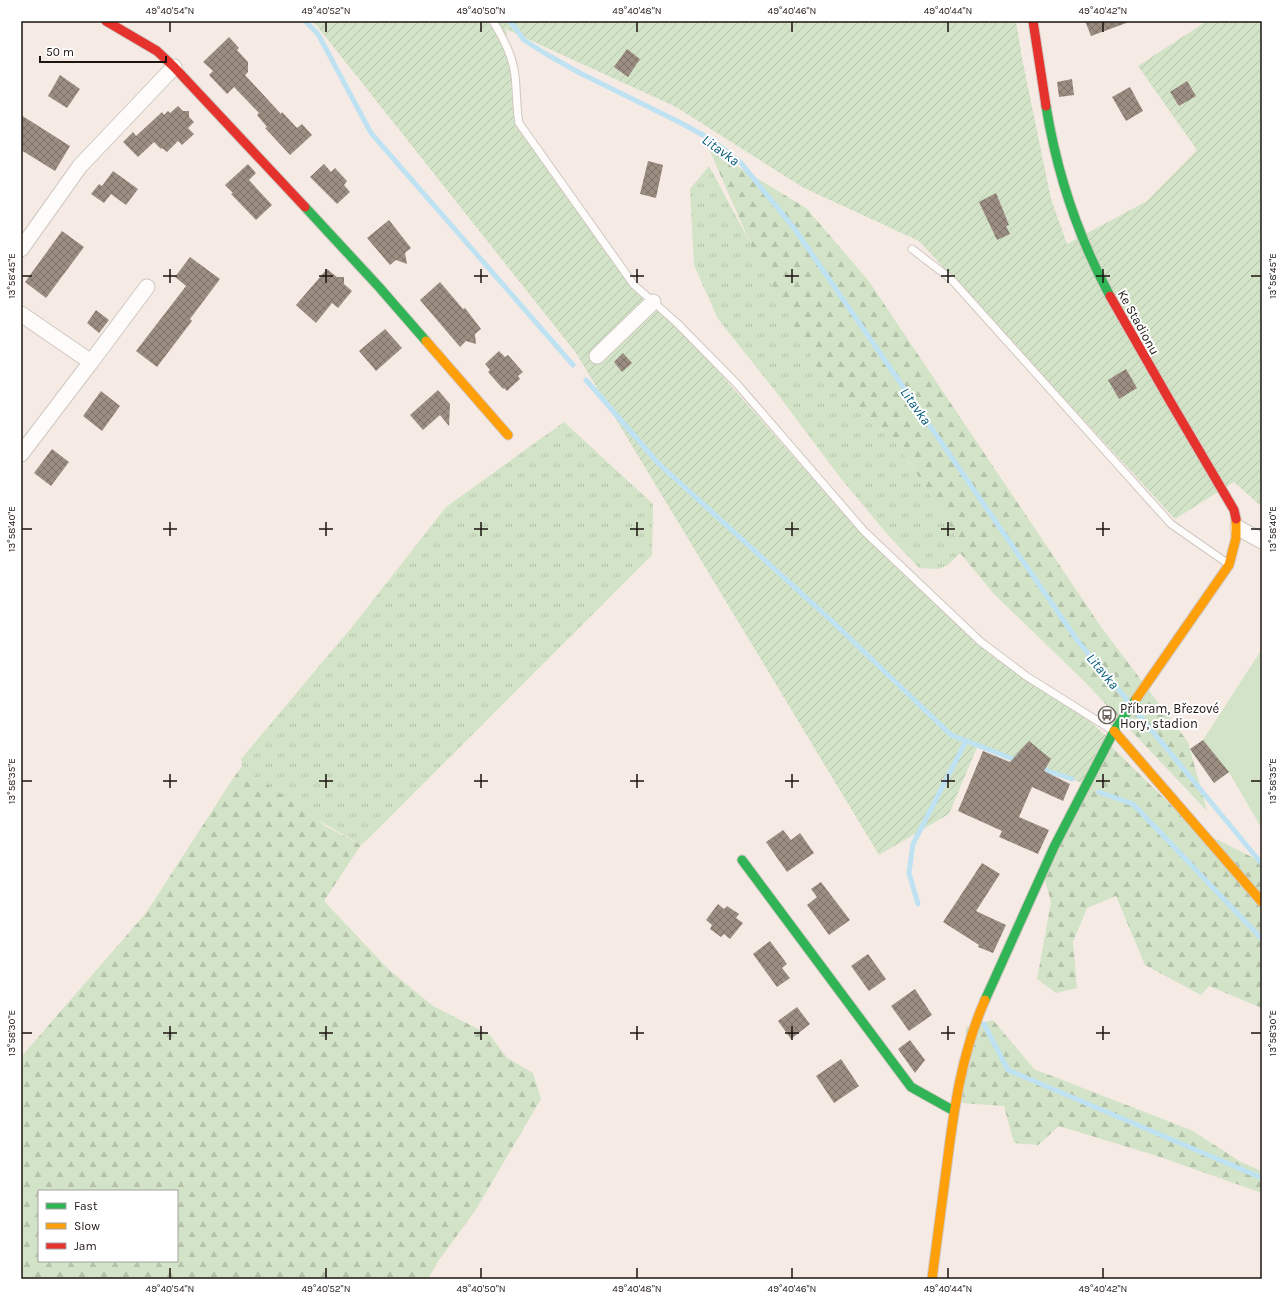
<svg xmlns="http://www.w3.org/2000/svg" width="1283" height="1300" font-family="Karla,sans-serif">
	<defs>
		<pattern id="grass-tufts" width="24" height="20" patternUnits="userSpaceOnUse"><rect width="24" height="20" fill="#d2e3c7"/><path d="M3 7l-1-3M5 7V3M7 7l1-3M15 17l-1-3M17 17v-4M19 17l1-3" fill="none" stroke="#b4c2aa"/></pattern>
		<pattern id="forest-firs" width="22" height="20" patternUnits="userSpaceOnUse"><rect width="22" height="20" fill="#d2e3c7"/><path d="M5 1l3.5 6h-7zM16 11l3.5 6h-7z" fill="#b4c2aa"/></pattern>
		<pattern id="garden-furrows" width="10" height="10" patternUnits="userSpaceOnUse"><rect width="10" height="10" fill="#d2e3c7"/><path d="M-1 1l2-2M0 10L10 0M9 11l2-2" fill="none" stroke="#b4c2aa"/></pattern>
		<pattern id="building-cross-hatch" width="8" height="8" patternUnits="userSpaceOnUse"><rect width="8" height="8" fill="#9c8d82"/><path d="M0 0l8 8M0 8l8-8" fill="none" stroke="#7f7269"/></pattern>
	</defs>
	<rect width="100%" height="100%" fill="#f6ebe4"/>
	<g fill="url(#grass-tufts)">
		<polygon points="709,166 818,369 898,444 964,549 948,565 939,569 919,568 888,535 839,476 773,388 718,319 694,265 690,189"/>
		<polygon points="564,422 653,504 652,555 370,837 361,845 304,812 242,766 241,759 352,627 446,507"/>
	</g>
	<g fill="url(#forest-firs)" fill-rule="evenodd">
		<polygon points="709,149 806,208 868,280 1101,627 1188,742 1207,811 1084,681 994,594 960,553 964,549 898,444 818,369 752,247"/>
		<polygon points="1107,742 1194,828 1262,862 1262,1008 1209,986 1201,995 1145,965 1116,896 1087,908 1073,942 1077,988 1056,993 1037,979 1051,902 1043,873"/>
		<path d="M242 766 327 827 361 845 324 901 389 970 433 1006 490 1035 507 1058 533 1073 541 1099 475 1211 439 1260 428 1279H21V1057L146 913 234 777ZM39 1191H177V1261H39Z"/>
		<polygon points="993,1020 1034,1069 1191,1130 1241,1162 1262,1171 1262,1193 1157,1156 1059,1126 1038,1145 1014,1143 1004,1106 962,1103 966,1027"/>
	</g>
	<polygon fill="url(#garden-furrows)" points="313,21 1016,21 1022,58 1051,199 1067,244 1147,201 1197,150 1138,66 1207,21 1262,21 1262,507 1234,482 1175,519 919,241 804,188 676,107 506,29 515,120 632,287 677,325 861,533 988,653 1070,703 1106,736 1082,783 978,745 949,814 879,855 576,353"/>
	<polygon fill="#d2e3c7" points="1262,649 1262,829 1229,772 1214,783 1190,749 1203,740"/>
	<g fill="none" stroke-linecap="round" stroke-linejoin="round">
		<g stroke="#bfe2f3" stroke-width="5">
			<polyline points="305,21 318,34 371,133 573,365"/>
			<polyline points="510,21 524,40 546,54 578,72 681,123 712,140 741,163 794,228 1077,640 1128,701"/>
			<polyline points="586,380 658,463 834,623 951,735 1018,761"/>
			<polyline points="1134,709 1262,864"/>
			<polyline points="1039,768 1072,779"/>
			<polyline points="1099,792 1133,804 1262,939"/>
			<polyline points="918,904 909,873 913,844 966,741"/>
			<polyline points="984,1024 1008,1070 1262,1178"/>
		</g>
	</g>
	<g fill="url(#building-cross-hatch)">
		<polygon points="1085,21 1128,21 1129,22 1091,36"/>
		<polygon points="229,37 239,48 237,50 248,62 248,72 245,75 281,114 282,112 297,128 302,124 312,135 290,155 265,128 267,127 257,115 259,113 234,87 227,94 209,75 213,71 203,62"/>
		<polygon points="627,49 640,59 628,77 614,67"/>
		<polygon points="60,75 80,89 67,108 48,96"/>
		<polygon points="1072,79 1074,95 1059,97 1057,82"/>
		<polygon points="1187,81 1196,96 1179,106 1170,92"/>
		<polygon points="1130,87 1143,111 1126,121 1112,97"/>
		<polygon points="178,106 183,111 189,111 189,117 194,122 188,128 194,134 182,145 178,141 167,152 162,148 161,149 154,142 138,157 123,142 133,132 136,136 162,112 164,115 168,111 170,113"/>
		<polygon points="21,115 70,146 55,171 21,150"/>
		<polygon points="648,161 663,165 656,198 640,194"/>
		<polygon points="248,164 256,173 249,180 272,205 256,220 231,194 233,193 225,185"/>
		<polygon points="324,164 331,172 335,168 347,181 344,185 350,192 337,204 310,177"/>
		<polygon points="113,171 138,189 126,205 111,194 104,203 91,194 99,184 102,186"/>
		<polygon points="996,193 1009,225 1006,226 1010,234 997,240 979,202"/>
		<polygon points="389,220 411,248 405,253 407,264 396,260 390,265 367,238"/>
		<polygon points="62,231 84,247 46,298 25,282"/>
		<polygon points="190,257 220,279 190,319 192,321 157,367 136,351 186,286 175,277"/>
		<polygon points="327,269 337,277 344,277 344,284 352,291 338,308 332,303 316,323 296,305"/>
		<polygon points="440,282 463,309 465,308 481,329 475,334 476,344 466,341 460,347 420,300"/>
		<polygon points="96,310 109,320 99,333 87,323"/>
		<polygon points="385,329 402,348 376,371 359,351"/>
		<polygon points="499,351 505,357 508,355 523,372 518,376 520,379 507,391 504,388 503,389 488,372 490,370 485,364"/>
		<polygon points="623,353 632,363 622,372 614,362"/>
		<polygon points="1126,369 1137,388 1119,399 1108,380"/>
		<polygon points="438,390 450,404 449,426 440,415 423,430 410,415"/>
		<polygon points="101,391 120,406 102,431 83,416"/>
		<polygon points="52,449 69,462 51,486 34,473"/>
		<polygon points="1203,740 1229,772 1214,783 1190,749"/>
		<polygon points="1029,741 1051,759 1044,771 1070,784 1063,801 1032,787 1019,817 1049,830 1038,854 999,837 1002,831 958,811 983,751 1010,762"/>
		<polygon points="783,830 791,840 800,833 814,853 787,872 766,842"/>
		<polygon points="982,863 1000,874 976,911 1006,925 993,953 978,947 979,945 943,922"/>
		<polygon points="821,882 850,920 829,935 807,905 817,897 811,889"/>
		<polygon points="718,904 724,909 727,906 739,914 736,918 743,923 730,939 724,934 721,937 710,929 712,925 706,920"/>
		<polygon points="770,941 787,964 782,968 790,978 777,987 753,954"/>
		<polygon points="868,954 886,979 869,991 851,966"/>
		<polygon points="915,989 932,1015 909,1031 891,1006"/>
		<polygon points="797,1007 810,1024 791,1039 778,1021"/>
		<polygon points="910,1040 925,1060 915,1073 898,1049"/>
		<polygon points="841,1059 859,1086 834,1103 816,1076"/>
	</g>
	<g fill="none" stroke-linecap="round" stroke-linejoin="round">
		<defs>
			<g id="lane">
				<path d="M493 21C503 38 513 56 515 76 517 92 516 107 519 123L634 285 677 323 737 384 864 531 981 642 1026 676 1112 730"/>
				<polyline points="912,249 951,279 1171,524 1227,563"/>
			</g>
			<g id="street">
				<polyline points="21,249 80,166 174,67"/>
				<polyline points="21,314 91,362 21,454"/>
				<polyline points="597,356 653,302"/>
				<polyline points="91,362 147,287"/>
				<polyline points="1238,528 1262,541"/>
			</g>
			<g id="fast">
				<path d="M1046 106C1057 174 1077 235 1110 296"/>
				<polyline points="305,207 379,287 426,341"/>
				<polyline points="742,860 911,1087 954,1111"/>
				<polyline points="985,1000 1054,847 1114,731 1136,699"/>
			</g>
			<g id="slow">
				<polyline points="426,341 508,435"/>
				<polyline points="1136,699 1229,565 1236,538 1236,519"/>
				<polyline points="1114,731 1262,902"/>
				<path d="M932 1279C937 1241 942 1202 947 1164 954 1108 962 1052 985 1000"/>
			</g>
			<g id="jam">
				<polyline points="106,21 157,51 174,67 305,207"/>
				<polyline points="1033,21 1046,106"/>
				<polyline points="1110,296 1170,401 1234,510 1236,519"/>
			</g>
		</defs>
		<use href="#lane" stroke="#d0c7c1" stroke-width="9"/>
		<use href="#street" stroke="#d0c7c1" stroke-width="17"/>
		<use href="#fast" stroke="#d0c7c1" stroke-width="11"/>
		<use href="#slow" stroke="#d0c7c1" stroke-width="11"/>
		<use href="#jam" stroke="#d0c7c1" stroke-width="11"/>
		<use href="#lane" stroke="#fefcfb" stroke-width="7"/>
		<use href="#street" stroke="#fefcfb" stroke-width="15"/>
		<use href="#fast" stroke="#30b455" stroke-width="9"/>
		<use href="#slow" stroke="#ff9f0a" stroke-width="9"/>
		<use href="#jam" stroke="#e5322d" stroke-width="9"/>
	</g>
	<path fill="none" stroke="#1d1510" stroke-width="1.5" d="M170 22V32M326 22V32M481 22V32M637 22V32M792 22V32M948 22V32M1103 22V32M170 269V283M326 269V283M481 269V283M637 269V283M792 269V283M948 269V283M1103 269V283M22 276H32M163 276H177M319 276H333M474 276H488M630 276H644M785 276H799M941 276H955M1096 276H1110M1251 276H1261M170 522V536M326 522V536M481 522V536M637 522V536M792 522V536M948 522V536M1103 522V536M22 529H32M163 529H177M319 529H333M474 529H488M630 529H644M785 529H799M941 529H955M1096 529H1110M1251 529H1261M170 774V788M326 774V788M481 774V788M637 774V788M792 774V788M948 774V788M1103 774V788M22 781H32M163 781H177M319 781H333M474 781H488M630 781H644M785 781H799M941 781H955M1096 781H1110M1251 781H1261M170 1026V1040M326 1026V1040M481 1026V1040M637 1026V1040M792 1026V1040M948 1026V1040M1103 1026V1040M22 1033H32M163 1033H177M319 1033H333M474 1033H488M630 1033H644M785 1033H799M941 1033H955M1096 1033H1110M1251 1033H1261M170 1268V1278M326 1268V1278M481 1268V1278M637 1268V1278M792 1268V1278M948 1268V1278M1103 1268V1278"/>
	<defs>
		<symbol id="bus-ring" viewBox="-11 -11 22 22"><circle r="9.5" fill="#fff" stroke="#69605a" stroke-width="1.5"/><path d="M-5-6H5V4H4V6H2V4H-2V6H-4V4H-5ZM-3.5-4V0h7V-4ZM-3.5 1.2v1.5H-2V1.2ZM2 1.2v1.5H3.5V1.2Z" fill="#69605a"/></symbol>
	</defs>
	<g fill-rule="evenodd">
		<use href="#bus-ring" x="1097" y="705" width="20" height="20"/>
	</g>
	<g text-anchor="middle" stroke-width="4" stroke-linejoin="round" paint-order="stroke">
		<g font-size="13" fill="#1d1510" stroke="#fff">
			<text transform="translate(1139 322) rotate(61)" y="5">Ke Stadionu</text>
		</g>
		<g font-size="13" fill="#1d1510" stroke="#fff" text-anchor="start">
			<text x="1120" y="713">Příbram, Březové<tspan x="1120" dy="15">Hory, stadion</tspan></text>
		</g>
		<g font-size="14" font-style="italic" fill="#035979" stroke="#fff">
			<text transform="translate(721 150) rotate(36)" y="5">Litavka</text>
			<text transform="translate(916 406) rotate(55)" y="5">Litavka</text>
			<text transform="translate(1103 671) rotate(50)" y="5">Litavka</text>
		</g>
	</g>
	<rect width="1283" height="1300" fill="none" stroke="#ffffff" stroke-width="44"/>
	<rect x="38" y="1190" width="140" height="72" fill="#ffffff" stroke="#a5a19f"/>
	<rect x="46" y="1203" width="20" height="6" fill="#30b455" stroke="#a5a19f"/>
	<text x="74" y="1210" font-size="12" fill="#1d1510">Fast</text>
	<rect x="46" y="1223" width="20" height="6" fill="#ff9f0a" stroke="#a5a19f"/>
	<text x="74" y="1230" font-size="12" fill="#1d1510">Slow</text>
	<rect x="46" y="1243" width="20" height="6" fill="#e5322d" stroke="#a5a19f"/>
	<text x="74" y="1250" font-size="12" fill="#1d1510">Jam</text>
	<path d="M40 56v6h126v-6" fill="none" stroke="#1d1510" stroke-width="2"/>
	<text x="46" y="56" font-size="12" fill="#1d1510" stroke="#ffffff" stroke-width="3" paint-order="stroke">50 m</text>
	<rect x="22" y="22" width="1239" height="1256" fill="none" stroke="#1d1510" stroke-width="1.5"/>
	<g font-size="10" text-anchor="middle" fill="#1d1510">
		<text x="170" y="14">49°40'54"N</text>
		<text x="326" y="14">49°40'52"N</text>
		<text x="481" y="14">49°40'50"N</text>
		<text x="637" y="14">49°40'48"N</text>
		<text x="792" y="14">49°40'46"N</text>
		<text x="948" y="14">49°40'44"N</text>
		<text x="1103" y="14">49°40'42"N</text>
		<text transform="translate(1272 276) rotate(-90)" y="4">13°58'45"E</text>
		<text transform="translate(11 276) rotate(-90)" y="4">13°58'45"E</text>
		<text transform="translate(1272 529) rotate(-90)" y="4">13°58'40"E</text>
		<text transform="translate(11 529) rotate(-90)" y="4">13°58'40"E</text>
		<text transform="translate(1272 781) rotate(-90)" y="4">13°58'35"E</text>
		<text transform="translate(11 781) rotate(-90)" y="4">13°58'35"E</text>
		<text transform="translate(1272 1033) rotate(-90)" y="4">13°58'30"E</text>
		<text transform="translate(11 1033) rotate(-90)" y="4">13°58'30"E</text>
		<text x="170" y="1292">49°40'54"N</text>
		<text x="326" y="1292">49°40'52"N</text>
		<text x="481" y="1292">49°40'50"N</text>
		<text x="637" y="1292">49°40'48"N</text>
		<text x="792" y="1292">49°40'46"N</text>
		<text x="948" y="1292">49°40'44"N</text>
		<text x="1103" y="1292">49°40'42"N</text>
	</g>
</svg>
